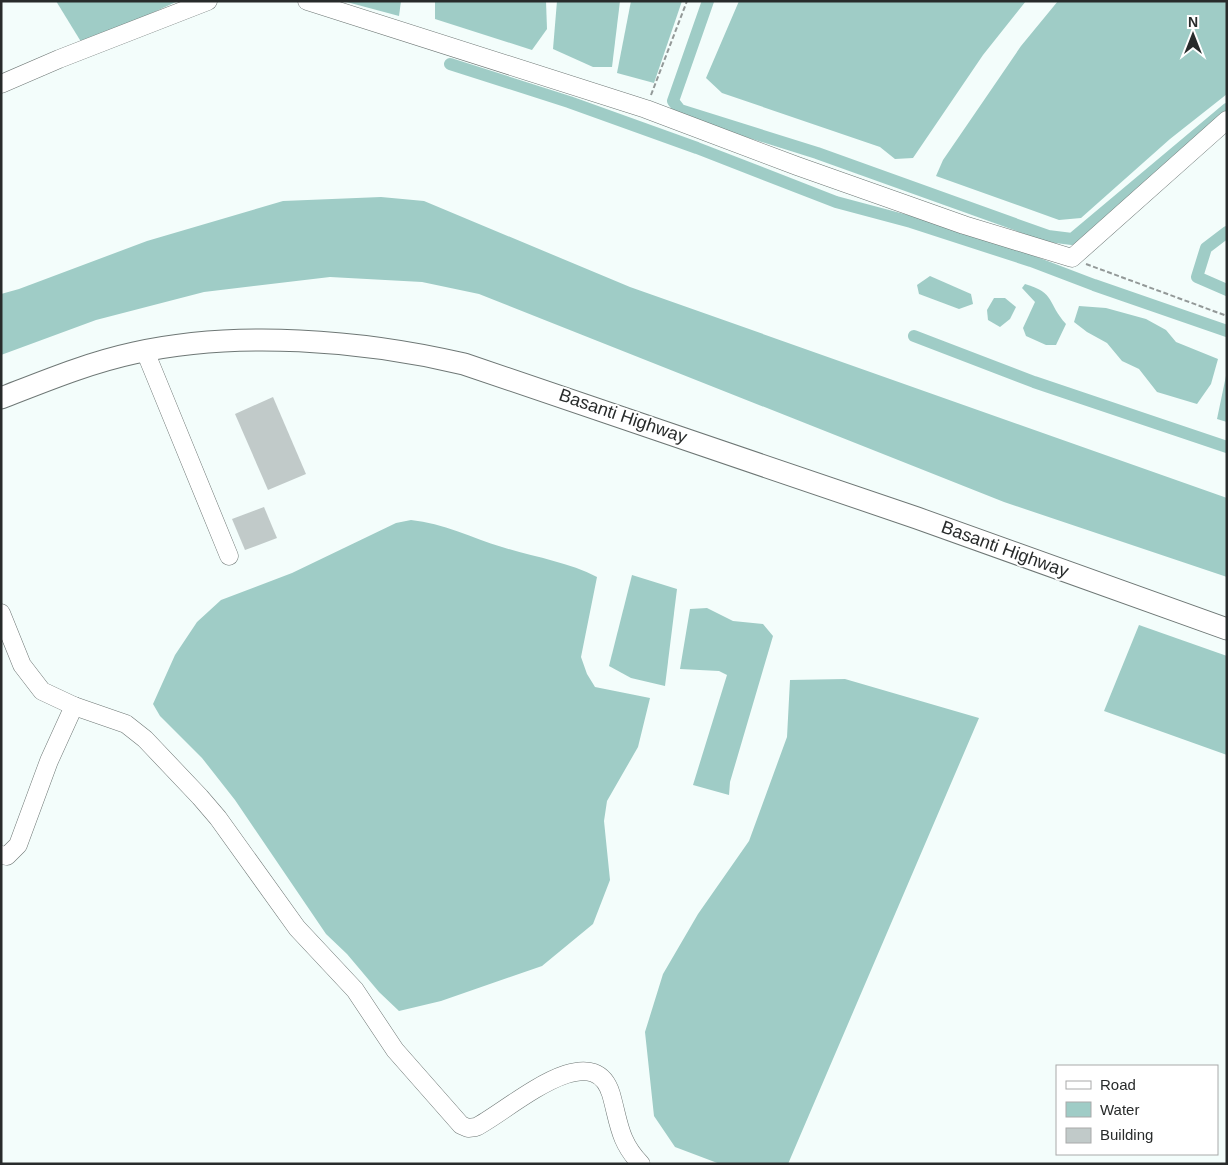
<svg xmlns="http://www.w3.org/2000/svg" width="1228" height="1165" font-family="Helvetica,sans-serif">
	<rect width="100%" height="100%" fill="#f3fdfb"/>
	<g fill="#9fccc6">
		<polygon points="56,1 178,1 83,45"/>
		<polygon points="343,1 401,1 399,16"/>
		<polygon points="435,1 546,1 547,29 532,50 435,19"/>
		<polygon points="557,1 620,1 612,67 593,67 553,49"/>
		<polygon points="631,1 682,1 654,83 617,73"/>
		<polygon points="739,1 1026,1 983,55 913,158 895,159 880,147 722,93 706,78"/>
		<polygon points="1058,1 1227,1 1227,94 1170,139 1081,218 1059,220 936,176 943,160 1021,46"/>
		<polygon points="381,197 424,201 630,287 1227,498 1227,577 1004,502 479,294 422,282 330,277 204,292 96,320 1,355 1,294 19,289 147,241 283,201"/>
		<polygon points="930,276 971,294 973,304 959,309 919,294 917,285"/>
		<path d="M1025 284C1056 293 1047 303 1066 324L1056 345H1046L1026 336 1023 328 1035 302 1022 288Z"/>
		<polygon points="994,298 1005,298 1016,307 1010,319 1000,327 988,320 987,310"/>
		<polygon points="1079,306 1106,308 1146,319 1166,330 1176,342 1218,359 1211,384 1197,404 1157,392 1139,369 1122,361 1107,343 1087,332 1074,322"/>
		<polygon points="1227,371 1227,422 1217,419"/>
		<path d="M411 520C443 523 472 538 502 547 534 557 568 562 597 577L581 657 587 674 595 687 650 698 638 747 607 801 604 821 610 880 593 924 542 966 441 1001 399 1011 379 992 347 954 326 934 235 800 202 758 160 716 153 704 175 655 197 622 221 600 292 573 396 523Z"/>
		<polygon points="632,575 677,589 665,686 631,678 609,666"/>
		<polygon points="707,608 733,621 763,624 773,636 730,782 729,795 693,785 727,675 719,671 680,669 690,609"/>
		<polygon points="1139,625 1227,656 1227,755 1104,711"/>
		<polygon points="845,679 979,718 788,1164 720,1164 675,1147 654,1116 645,1032 663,974 698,914 749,841 787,737 790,680"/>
	</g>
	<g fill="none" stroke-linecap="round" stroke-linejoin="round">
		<g stroke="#9fccc6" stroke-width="12">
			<polyline points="708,1 673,101 680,110 817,153 1048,236 1072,239 1227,109"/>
			<polyline points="450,64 569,102 697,148 836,202 911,222 1031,261 1094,285 1227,331"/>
			<polyline points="1227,232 1206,248 1197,277 1227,290"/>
			<polyline points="914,336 1034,382 1227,447"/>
		</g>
	</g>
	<g fill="#c1cac9">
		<polygon points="273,397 306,474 268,490 235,414"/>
		<polygon points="264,507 277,538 245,550 232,519"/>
	</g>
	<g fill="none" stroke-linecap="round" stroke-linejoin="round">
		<defs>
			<g id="minor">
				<polyline points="307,1 646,109 797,166 964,225 1072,258 1227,120"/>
				<polyline points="1,84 59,59 208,1"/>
				<polyline points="145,351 229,556"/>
				<path d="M1 613 22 665 42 691 74 706 126 724 145 739 200 797 218 818 297 928 355 990 395 1050 461 1125 468 1128 476 1127C507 1112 592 1033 611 1094 619 1122 619 1142 641 1164"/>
				<polyline points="1,855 7,856 18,845 49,761 74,706"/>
			</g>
			<path id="major" d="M1 398C45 381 88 363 134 353 237 330 362 340 464 364L917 518 1227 629"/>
		</defs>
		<use href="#minor" stroke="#6e7775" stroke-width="19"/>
		<use href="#major" stroke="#6e7775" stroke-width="23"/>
		<g stroke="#939998" stroke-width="2" stroke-dasharray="5 2.5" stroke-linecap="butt">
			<polyline points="651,95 687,1"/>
			<polyline points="1086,264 1227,316"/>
		</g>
		<use href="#minor" stroke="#fff" stroke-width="18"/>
		<use href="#major" stroke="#fff" stroke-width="21"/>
	</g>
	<g text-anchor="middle" stroke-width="4" stroke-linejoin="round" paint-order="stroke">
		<g font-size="18" fill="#282b2b" stroke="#fff">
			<text transform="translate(623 416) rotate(19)" y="6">Basanti Highway</text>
			<text transform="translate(1005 549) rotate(20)" y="6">Basanti Highway</text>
		</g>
	</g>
	<rect width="1228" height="1165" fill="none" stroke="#282b2b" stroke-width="5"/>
	<rect x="1056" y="1065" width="162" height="90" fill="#ffffff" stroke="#a9aaaa"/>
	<rect x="1066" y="1081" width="25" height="8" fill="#ffffff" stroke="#a9aaaa"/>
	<text x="1100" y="1090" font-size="15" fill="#282b2b">Road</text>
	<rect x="1066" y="1102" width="25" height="15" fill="#9fccc6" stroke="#a9aaaa"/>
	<text x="1100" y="1115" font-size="15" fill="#282b2b">Water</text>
	<rect x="1066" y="1128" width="25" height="15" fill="#c1cac9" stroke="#a9aaaa"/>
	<text x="1100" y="1140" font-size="15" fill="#282b2b">Building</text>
	<g transform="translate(1193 35)" stroke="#ffffff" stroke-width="4" paint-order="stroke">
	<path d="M0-4L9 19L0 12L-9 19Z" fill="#282b2b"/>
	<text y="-8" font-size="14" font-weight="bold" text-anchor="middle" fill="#282b2b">N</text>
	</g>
</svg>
